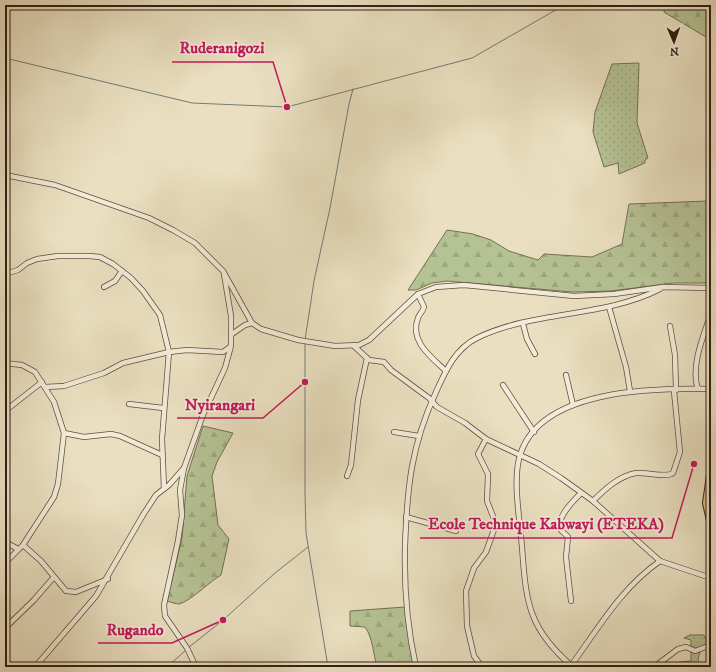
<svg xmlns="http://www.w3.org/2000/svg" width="716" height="672" font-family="'IM FELL DW Pica',serif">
	<defs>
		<pattern id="grass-dots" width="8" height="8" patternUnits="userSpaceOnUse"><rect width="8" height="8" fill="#b5c294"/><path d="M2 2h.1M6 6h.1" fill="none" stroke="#9ca67f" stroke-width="1.8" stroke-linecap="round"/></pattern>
		<pattern id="forest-firs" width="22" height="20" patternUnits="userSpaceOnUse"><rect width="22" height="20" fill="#b5c294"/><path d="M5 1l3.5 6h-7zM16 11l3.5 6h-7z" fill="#9ca67f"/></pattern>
	</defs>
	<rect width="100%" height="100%" fill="#eae0c1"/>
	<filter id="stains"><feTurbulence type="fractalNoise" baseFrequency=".005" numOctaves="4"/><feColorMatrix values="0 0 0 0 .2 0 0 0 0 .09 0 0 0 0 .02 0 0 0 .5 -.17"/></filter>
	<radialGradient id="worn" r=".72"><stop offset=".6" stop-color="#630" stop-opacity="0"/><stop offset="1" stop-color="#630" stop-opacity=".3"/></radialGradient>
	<g fill="url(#grass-dots)" stroke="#747054">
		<polygon points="639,63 637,123 648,158 645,160 645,163 619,174 618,163 604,167 593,132 595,112 612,64"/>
		<polygon points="690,635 704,635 708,645 694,650 689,647 691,646 691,640 684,638"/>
		<polygon points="691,652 700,652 698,659 700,665 697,667 680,667 679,662 691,661"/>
	</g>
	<g fill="url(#forest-firs)" stroke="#747054">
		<polygon points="665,5 711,5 711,40 664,12"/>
		<polygon points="711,182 711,283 673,283 611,291 572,292 447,281 432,283 416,290 408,290 447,230 473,234 491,240 509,251 538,260 544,254 592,257 622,244 629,204 708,201"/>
		<path d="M203 426 233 433 217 462 212 476 218 525 229 539 221 575C209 582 191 601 179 604 176 604 170 602 167 601L182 538 187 476Z"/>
		<path d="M405 607 415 667H377C373 653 373 638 365 627L350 626V611Z"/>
	</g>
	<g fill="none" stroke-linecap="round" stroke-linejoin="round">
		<g stroke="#707c78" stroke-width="1">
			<polyline points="5,58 192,103 287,107 472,58 554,11 562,5"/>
			<polyline points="305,340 314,281 330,208 349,104 353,89"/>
			<polyline points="305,344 305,494 306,533 328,667"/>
			<polyline points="188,648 223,620 275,573 308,547"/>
			<polyline points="167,667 186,650"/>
		</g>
		<defs>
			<g id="minor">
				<polyline points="5,175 55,185 149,218 173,230 195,243 223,271 252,323 261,329 298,340 335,346 359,345 369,340 418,294 436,287 464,285 574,296 614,294 663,287 711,288"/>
				<polyline points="5,274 18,270 27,263 37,259 58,256 89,256 100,257 113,264 131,278 143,291 160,315 169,352 162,439 164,489"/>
				<polyline points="104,287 115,281 122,271"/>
				<path d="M418 294 424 307C423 312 419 314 418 318 409 341 431 357 446 371"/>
				<polyline points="609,307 626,367 630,391"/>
				<polyline points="523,324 527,339 535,354"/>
				<polyline points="670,326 675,355 676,390"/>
				<polyline points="232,334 245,325 252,323"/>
				<polyline points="354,346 369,360 384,362 391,370 429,398 437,407 465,423 486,439 539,464 561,478 593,501 660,561 711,578"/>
				<polyline points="5,363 22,365 35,372 54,402 64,433 58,484 54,497 23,545 5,563"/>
				<polyline points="566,375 573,405"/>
				<polyline points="503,385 534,432"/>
				<polyline points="45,387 64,386 104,373 123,363 169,352 187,350 223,352 230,347"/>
				<path d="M698 389C690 366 704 335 711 313"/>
				<polyline points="129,404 163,408"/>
				<polyline points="5,411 42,382"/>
				<polyline points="394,432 419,436"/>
				<polyline points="64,433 84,437 111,434 120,436 162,455"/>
				<polyline points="347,476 351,465 358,400 367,358"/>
				<path d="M593 501C605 489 619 476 636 473 646 472 667 478 673 473L680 452 674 391"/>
				<polyline points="406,517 456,531"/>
				<polyline points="5,542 18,549"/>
				<polyline points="23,545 41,561 66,591 76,592 108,579"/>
				<path d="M571 601 566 557 568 537C566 534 563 533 561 530 555 518 574 500 581 493"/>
				<polyline points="5,628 33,601 54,577"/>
				<polyline points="35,667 96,596 143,515 156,495 169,485 184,468"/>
				<polyline points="196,667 187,648 165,616 164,605 178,541 182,515 180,490 184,468 203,415 225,368 231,346 231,316 224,274"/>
				<path d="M416 667C407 627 404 588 405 547 407 488 411 446 436 392 446 370 455 349 477 338 535 310 603 318 660 289"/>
				<polyline points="482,667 474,656 467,626 466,591 474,568 486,552 496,524 487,501 488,474 478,454 486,439"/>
				<path d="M570 667C598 629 621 588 660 561"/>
				<path d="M573 667C528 629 526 602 522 547 520 521 513 483 519 459 536 388 655 388 711 389"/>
				<polyline points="654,667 678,649 686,647 695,651 711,645"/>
			</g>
			<polyline id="highway" points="711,468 706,503 711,525"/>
		</defs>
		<use href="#minor" stroke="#604e3f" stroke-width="6"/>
		<use href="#highway" stroke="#321e14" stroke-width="8"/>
		<use href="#minor" stroke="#f1ebd7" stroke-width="4.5"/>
		<use href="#highway" stroke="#e5c080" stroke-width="6"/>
	</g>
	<path fill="none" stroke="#c2185b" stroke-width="1.5" d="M287 107L273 62H172M305 382L263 418H177M694 464L672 538H420M223 620L172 643H98"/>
	<g fill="#c2185b" stroke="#f1ebd7" stroke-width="1.5">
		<circle cx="287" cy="107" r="4"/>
		<circle cx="305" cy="382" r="4"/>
		<circle cx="694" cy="464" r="4"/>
		<circle cx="223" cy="620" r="4"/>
	</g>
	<g font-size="16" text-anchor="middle" font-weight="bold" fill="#c2185b" stroke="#f1ebd7" stroke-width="3.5" stroke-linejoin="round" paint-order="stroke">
		<text x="222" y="53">Ruderanigozi</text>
		<text x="220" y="410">Nyirangari</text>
		<text x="546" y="529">Ecole Technique Kabwayi (ETEKA)</text>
		<text x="135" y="635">Rugando</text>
	</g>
	<rect width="716" height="672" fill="none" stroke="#eae0c1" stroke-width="20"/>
	<rect x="6" y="6" width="704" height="660" fill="none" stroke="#321e14" stroke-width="2"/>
	<rect x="10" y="10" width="696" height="652" fill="none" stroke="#321e14"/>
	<g transform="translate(674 42) rotate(178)" stroke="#f1ebd7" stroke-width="3" paint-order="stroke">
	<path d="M0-3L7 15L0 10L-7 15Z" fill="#321e14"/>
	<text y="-6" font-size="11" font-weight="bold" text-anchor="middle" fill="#321e14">N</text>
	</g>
	<rect width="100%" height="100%" filter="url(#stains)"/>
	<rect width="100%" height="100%" fill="url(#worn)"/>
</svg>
